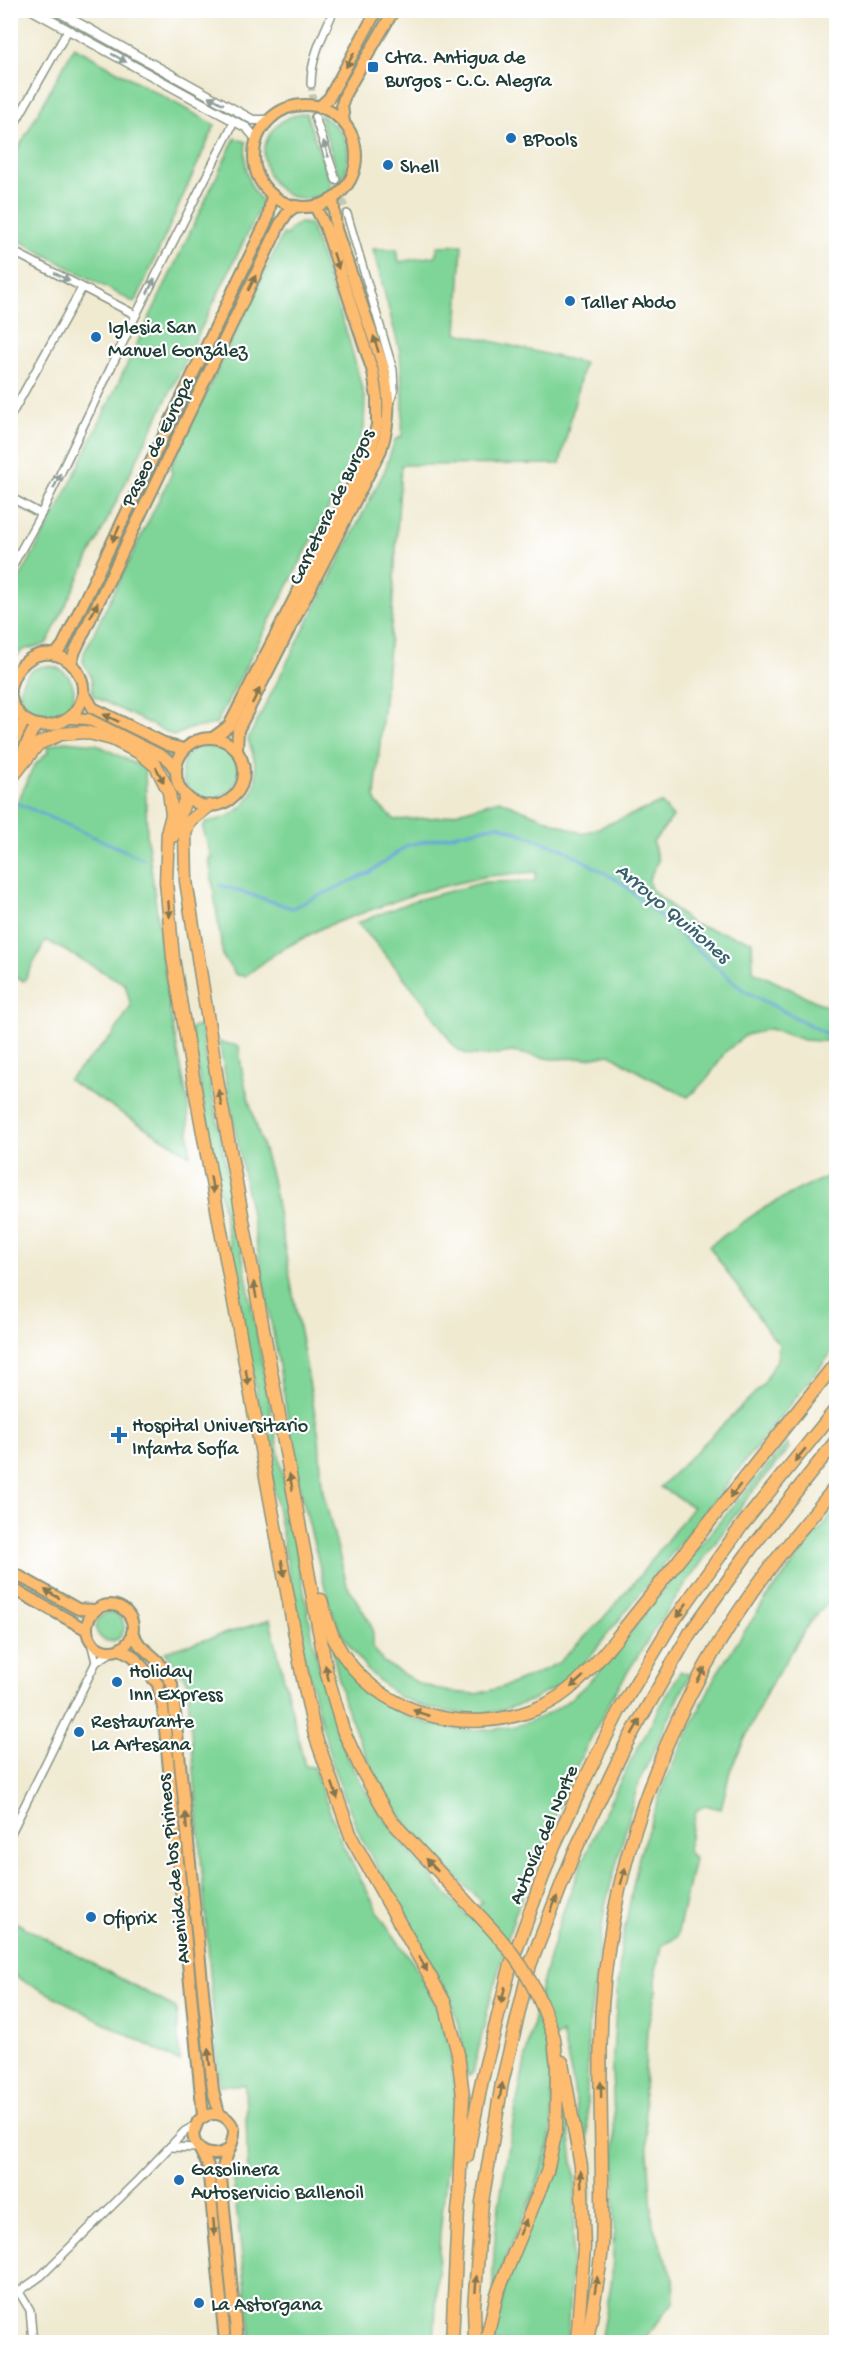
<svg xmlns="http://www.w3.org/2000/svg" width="847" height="2353" font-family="'Gochi Hand',sans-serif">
	<rect width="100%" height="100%" fill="#fff"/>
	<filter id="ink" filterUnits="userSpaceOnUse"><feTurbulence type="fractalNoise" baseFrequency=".0167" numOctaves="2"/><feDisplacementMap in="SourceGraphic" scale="12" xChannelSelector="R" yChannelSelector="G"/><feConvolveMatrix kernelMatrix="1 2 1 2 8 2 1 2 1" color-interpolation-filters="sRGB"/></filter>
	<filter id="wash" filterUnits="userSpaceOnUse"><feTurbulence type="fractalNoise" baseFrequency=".008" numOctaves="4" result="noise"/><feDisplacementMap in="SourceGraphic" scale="24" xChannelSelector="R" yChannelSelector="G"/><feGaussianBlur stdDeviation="1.35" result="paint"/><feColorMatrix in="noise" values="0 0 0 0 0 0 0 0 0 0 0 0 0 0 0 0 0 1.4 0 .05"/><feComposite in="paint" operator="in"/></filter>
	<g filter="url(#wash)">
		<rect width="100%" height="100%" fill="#f0ead1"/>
		<g fill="#7fd598" stroke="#4f8966" stroke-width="1.5">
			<polygon points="74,47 215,125 135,303 11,236 11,162"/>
			<path d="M306 113 333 191C264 227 233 122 306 113Z"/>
			<path d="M319 115C348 130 355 152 341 181Z"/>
			<path d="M235 138 246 142C244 164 246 186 263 202L49 639 46 644 23 650 11 661V594L62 501Z"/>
			<polygon points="299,223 310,224 349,340 365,399 364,429 354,459 216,724 189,729 174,736 93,696 91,677 83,661 84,653 172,473 170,468 283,234 287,235 290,229"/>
			<path d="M462 245 457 333 584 363 560 464 401 465 392 615 375 796 377 804 395 820 442 817 499 800 583 834 661 803 673 817 653 842 658 861 649 879 650 888 692 924 752 941 753 971 836 1011V1042L804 1040 770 1029 746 1035 725 1052 708 1078 688 1097 642 1074 610 1054 588 1058 552 1059 512 1052 483 1056 466 1054 455 1048 424 1002 373 940 357 923 413 901 485 882 535 881 536 872 487 876 420 892 324 927 279 951 245 976 236 975 223 957 209 858 212 859 203 829 205 823C214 820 225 819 232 814 263 795 259 769 248 739L385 470 395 440 402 436 403 398 400 352 373 249H397L399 262 435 256 438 246Z"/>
			<circle cx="47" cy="693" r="27"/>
			<polygon points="65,741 96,744 145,769 147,837 170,1011 188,1104 190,1155 68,1080 113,1035 131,1006 125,984 46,940 24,981 11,976 11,817 34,766 48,752 47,747"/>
			<circle cx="210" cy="771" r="28"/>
			<path d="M200 1026 315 1650C325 1691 335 1734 355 1772 385 1827 425 1872 468 1917L482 1902 423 1845 387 1798 362 1747 344 1702 332 1649C348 1667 365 1691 386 1704 436 1737 512 1740 562 1705 603 1677 635 1623 667 1585 706 1537 747 1490 787 1443L789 1448 745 1501 659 1622 612 1697 572 1775 514 1917 490 2000 473 2073 467 2076 460 2030 449 1998 424 1950 361 1838 333 1767 304 1655 190 1028Z"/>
			<path d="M219 1042 239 1046C242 1091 261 1135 272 1179L319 1436 322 1488 347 1585 370 1622 373 1633V1647L383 1662 418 1683 449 1692 476 1694 503 1687 536 1674 558 1663 599 1623 637 1579 693 1507 660 1487 762 1386 777 1360 779 1344 770 1334 709 1246 762 1209 802 1188 836 1173V1347L588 1659 557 1687 530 1701 496 1712 464 1714 431 1709 399 1697 369 1672 344 1638 330 1607 299 1485 277 1354Z"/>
			<polygon points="836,1509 836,1594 810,1622 768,1689 730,1771 721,1809 705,1805 696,1811 687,1850 694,1859 677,1937 661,1946 656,1971 656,1991 647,2030 644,2093 653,2226 673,2276 674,2301 643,2342 601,2342 612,2278 614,2227 615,2141 612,2071 616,2008 621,1947 639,1856 666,1778 717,1673 766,1599"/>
			<circle cx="110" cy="1627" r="14"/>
			<polygon points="270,1620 305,1766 313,1767 343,1846 382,1919 413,1963 438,2009 449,2045 455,2092 440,2233 434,2342 252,2342 233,2180 248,2176 245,2085 219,2085 187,1681 165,1652"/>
			<path d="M680 1672 690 1674 638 1784 605 1906 588 2033 587 2102 590 2202 573 2083 562 2033 546 2043C551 2076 556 2111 548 2144 537 2194 511 2242 493 2290 492 2234 503 2179 513 2124 526 2053 540 1981 563 1912 593 1828 636 1749 680 1672Z"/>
			<polygon points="11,1920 176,2008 180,2062 11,1974"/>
			<polygon points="566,2103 576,2187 567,2342 493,2342 505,2288 562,2104"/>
		</g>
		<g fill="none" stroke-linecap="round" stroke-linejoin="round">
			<g stroke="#67a3d8" stroke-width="3">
				<polyline points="15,802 144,859"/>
				<polyline points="220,885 292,908 369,873 408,845 498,825 565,850 622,883 743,990 827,1034 836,1034"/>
			</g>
		</g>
	</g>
	<g filter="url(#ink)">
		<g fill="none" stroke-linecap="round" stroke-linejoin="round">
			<g stroke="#c6c7b2" stroke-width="7" stroke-dasharray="7 3.5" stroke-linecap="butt">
				<polyline points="311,84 315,117"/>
				<polyline points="336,180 347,214"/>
			</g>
			<defs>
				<g id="minor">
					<path d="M311 84C311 57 323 35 334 10"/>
					<polyline points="315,117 336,180"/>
					<polyline points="10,132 68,30"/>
					<polyline points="347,214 393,370 394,389 391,399"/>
					<polyline points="10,250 136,315"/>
					<polyline points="10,417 82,288"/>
					<polyline points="10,497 41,514"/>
					<polyline points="10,570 41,514 136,315 234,122"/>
					<polyline points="91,1642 96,1662"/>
					<polyline points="10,1835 96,1662 113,1651"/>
					<polyline points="170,2147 198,2148"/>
					<polyline points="19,2292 30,2310 33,2342"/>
					<polyline points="10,2298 41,2276 138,2180 185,2131 194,2126"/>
				</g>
				<g id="tertiary">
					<polyline points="32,10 247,128 257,140"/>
					<polyline points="55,10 253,120 270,120"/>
				</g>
				<g id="primary">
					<circle cx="305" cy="156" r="51"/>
					<polyline points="319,107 329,98 377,10"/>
					<polyline points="344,123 342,104 346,92 394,10"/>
					<polyline points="55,655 63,645 268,218 272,195"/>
					<polyline points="71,663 75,651 280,224 288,212 296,206"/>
					<path d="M10 689C14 667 33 649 56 655 67 658 75 666 80 676 100 723 20 751 10 693"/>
					<polyline points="83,691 93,708 168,745 184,749"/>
					<polyline points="70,718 88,719 162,756 169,760 175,770"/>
					<polyline points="214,737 229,726 371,449 377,425 377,398 373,372 325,226 315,206"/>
					<circle cx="210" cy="772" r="34"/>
					<polyline points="10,750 25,719"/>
					<path d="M237 750 238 730 381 450C391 418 390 398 383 366L336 229 333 199"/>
					<polyline points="14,770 32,732 38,725"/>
					<polyline points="10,1571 78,1609 95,1610"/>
					<polyline points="10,1587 87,1630"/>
					<circle cx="110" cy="1628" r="23"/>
					<polyline points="132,1633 140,1645 158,1661 172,1684 213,2090 219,2114"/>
					<polyline points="120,1649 133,1656 158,1684 163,1708 203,2116"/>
					<polyline points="200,2150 208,2166 225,2342"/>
					<path d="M228 2150C212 2159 195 2153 193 2134L198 2121C212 2109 227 2113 234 2129 235 2145 223 2157 221 2177L237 2342"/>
				</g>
				<g id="motorway">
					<polyline points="10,780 38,744 61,734 85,732 112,739 140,753 156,766 169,792 172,815 168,830 166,882 173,958 195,1089 303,1679 315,1735 352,1839 445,2003 458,2054 463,2096 459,2193"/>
					<polyline points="209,806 189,822 185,834 186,881 218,1085 327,1674 343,1730 361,1769 390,1819 472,1908"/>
					<polyline points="173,836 186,797"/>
					<path d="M321 1600C325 1615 329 1629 336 1643 375 1715 466 1738 538 1708 571 1695 594 1665 616 1639L836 1363"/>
					<polyline points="562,2062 581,2166 584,2247 577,2342"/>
					<polyline points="467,2156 482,2080 511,1964 554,1846 586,1777 619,1711 670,1626 743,1524 836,1409"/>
					<polyline points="452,2342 458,2211 461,2185"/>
					<polyline points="475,2342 474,2307 482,2202 502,2083 530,1965 574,1853 626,1744 690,1633 752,1547 836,1441"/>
					<polyline points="486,2342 497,2294 547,2172 556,2130 557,2066 554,2038"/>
					<path d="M587 2342C592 2311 599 2279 602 2247 603 2228 602 2209 602 2191 602 2130 598 2068 602 2006 613 1848 674 1694 770 1568 791 1540 815 1513 836 1486"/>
				</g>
			</defs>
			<use href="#minor" stroke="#889482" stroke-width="10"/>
			<use href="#tertiary" stroke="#889482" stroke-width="11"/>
			<use href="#primary" stroke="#889482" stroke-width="14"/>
			<use href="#motorway" stroke="#889482" stroke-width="15"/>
			<use href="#minor" stroke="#fff" stroke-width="7"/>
			<use href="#tertiary" stroke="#fff" stroke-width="8"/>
			<use href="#primary" stroke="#fdbc6f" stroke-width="10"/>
			<use href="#motorway" stroke="#fdbc6f" stroke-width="12"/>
			<defs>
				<path id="motorway-bridge" d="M472 1908C515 1952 535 1979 554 2038"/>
			</defs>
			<use href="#motorway-bridge" stroke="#889482" stroke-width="15" stroke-linecap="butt"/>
			<use href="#motorway-bridge" stroke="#fdbc6f" stroke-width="12"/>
		</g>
		<defs><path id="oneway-solid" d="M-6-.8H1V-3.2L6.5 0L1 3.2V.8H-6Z" transform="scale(1.5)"/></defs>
		<g fill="#8f9e9a">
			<use href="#oneway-solid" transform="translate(119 58) rotate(29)"/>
			<use href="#oneway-solid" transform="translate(216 100) rotate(-151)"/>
			<use href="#oneway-solid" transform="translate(326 149) rotate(-108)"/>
			<use href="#oneway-solid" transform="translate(62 277) rotate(28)"/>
			<use href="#oneway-solid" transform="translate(151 286) rotate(-63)"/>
			<use href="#oneway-solid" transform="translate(57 481) rotate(-65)"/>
		</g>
		<g fill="#83764f">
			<use href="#oneway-solid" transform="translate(350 60) rotate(119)"/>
			<use href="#oneway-solid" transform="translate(336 261) rotate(72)"/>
			<use href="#oneway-solid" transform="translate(252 283) rotate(-64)"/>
			<use href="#oneway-solid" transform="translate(376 344) rotate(-107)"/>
			<use href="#oneway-solid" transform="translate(116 534) rotate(115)"/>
			<use href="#oneway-solid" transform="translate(94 610) rotate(-64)"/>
			<use href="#oneway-solid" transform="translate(256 696) rotate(-63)"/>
			<use href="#oneway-solid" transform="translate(111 718) rotate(-154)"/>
			<use href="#oneway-solid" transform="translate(160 775) rotate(63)"/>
			<use href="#oneway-solid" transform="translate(169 909) rotate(85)"/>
			<use href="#oneway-solid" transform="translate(220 1098) rotate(-101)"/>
			<use href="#oneway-solid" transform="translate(212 1185) rotate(80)"/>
			<use href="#oneway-solid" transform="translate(255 1290) rotate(-100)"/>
			<use href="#oneway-solid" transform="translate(247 1377) rotate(80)"/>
			<use href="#oneway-solid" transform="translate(800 1455) rotate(130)"/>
			<use href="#oneway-solid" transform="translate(291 1482) rotate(-101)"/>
			<use href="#oneway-solid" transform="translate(735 1491) rotate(129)"/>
			<use href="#oneway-solid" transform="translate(283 1568) rotate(80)"/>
			<use href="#oneway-solid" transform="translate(52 1594) rotate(-151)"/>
			<use href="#oneway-solid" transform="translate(682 1610) rotate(125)"/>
			<use href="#oneway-solid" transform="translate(327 1673) rotate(-103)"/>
			<use href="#oneway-solid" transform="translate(701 1675) rotate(-61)"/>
			<use href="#oneway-solid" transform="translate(577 1682) rotate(138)"/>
			<use href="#oneway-solid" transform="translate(421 1713) rotate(-161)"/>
			<use href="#oneway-solid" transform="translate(636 1727) rotate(-60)"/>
			<use href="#oneway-solid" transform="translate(335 1791) rotate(71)"/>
			<use href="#oneway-solid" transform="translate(186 1821) rotate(-95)"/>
			<use href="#oneway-solid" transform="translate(432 1865) rotate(-133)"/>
			<use href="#oneway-solid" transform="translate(623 1876) rotate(-75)"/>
			<use href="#oneway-solid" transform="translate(554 1904) rotate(-68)"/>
			<use href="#oneway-solid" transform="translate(423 1964) rotate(60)"/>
			<use href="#oneway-solid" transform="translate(503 1995) rotate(104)"/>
			<use href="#oneway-solid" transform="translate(209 2057) rotate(-96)"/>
			<use href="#oneway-solid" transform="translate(601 2090) rotate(-91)"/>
			<use href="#oneway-solid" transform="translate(501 2091) rotate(-80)"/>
			<use href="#oneway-solid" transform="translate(581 2179) rotate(-93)"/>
			<use href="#oneway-solid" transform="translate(214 2227) rotate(85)"/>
			<use href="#oneway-solid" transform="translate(523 2227) rotate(-67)"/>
			<use href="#oneway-solid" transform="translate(476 2284) rotate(-86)"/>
			<use href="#oneway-solid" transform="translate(596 2285) rotate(-81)"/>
		</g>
	</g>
	<g fill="#1f6fb2" stroke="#fff" stroke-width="2">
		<rect x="367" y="61" width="12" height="12" rx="3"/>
		<circle cx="511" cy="138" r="6"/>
		<circle cx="388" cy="165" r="6"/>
		<circle cx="570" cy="301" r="6"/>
		<circle cx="96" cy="337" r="6"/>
		<path d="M116 1426h6v6h6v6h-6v6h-6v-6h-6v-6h6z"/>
		<circle cx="117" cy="1682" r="6"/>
		<circle cx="79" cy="1732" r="6"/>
		<circle cx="91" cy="1917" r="6"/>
		<circle cx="179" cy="2180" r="6"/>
		<circle cx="199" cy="2303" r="6"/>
	</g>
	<g text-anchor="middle" stroke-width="4.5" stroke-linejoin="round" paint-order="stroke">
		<g font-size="20" fill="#1f3d34" stroke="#fff" text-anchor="start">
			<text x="385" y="63">Ctra. Antigua de<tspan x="385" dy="23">Burgos - C.C. Alegra</tspan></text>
			<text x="523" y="145">BPools</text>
			<text x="400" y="172">Shell</text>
			<text x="582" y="308">Taller Abdo</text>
			<text x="108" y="333">Iglesia San<tspan x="108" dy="23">Manuel González</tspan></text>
			<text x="132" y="1431">Hospital Universitario<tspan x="132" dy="23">Infanta Sofía</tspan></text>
			<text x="129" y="1677">Holiday<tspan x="129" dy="23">Inn Express</tspan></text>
			<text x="91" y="1727">Restaurante<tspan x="91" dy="23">La Artesana</tspan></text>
			<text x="103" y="1924">Ofiprix</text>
			<text x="191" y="2175">Gasolinera<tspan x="191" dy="23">Autoservicio Ballenoil</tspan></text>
			<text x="211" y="2310">La Astorgana</text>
		</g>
		<g font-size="20" fill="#1f3d34" stroke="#fff">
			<text transform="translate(156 441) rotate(-64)" y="7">Paseo de Europa</text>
			<text transform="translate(330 506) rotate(-64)" y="7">Carretera de Burgos</text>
			<text transform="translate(542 1834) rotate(-67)" y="7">Autovía del Norte</text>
			<text transform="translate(172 1869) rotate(-96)" y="7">Avenida de los Pirineos</text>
		</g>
		<g font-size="21" font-style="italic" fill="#38616d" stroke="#fff">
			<text transform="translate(674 912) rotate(40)" y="7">Arroyo Quiñones</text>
		</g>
	</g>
	<rect width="847" height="2353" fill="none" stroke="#fff" stroke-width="36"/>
</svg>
